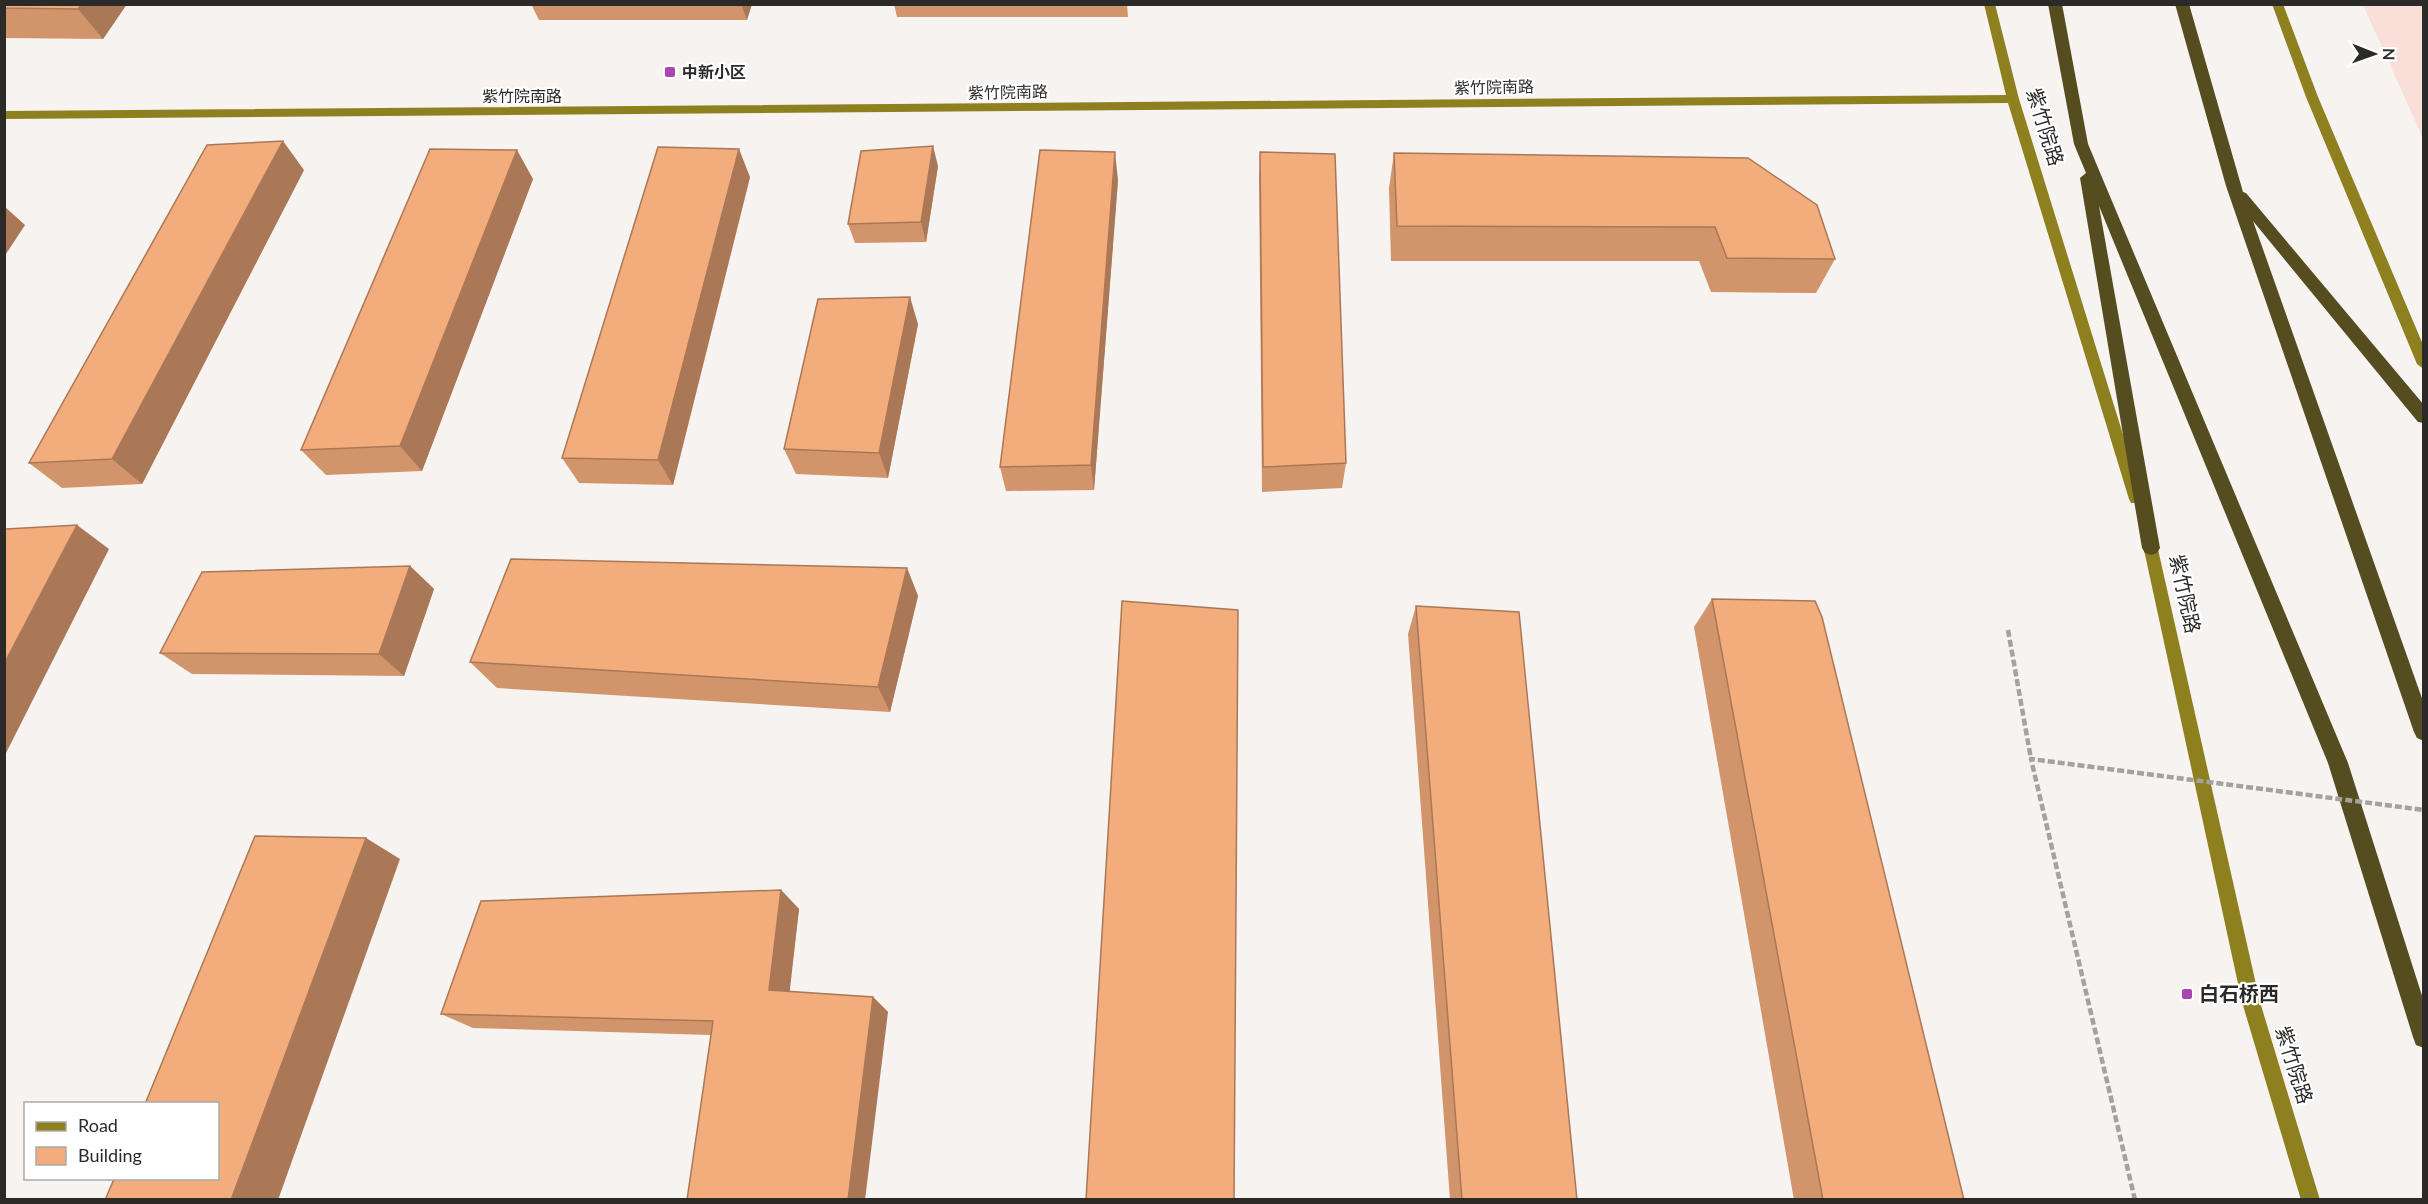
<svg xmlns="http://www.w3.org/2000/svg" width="2428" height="1204" font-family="Lato,'Noto Sans SC',sans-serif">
	<rect width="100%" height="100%" fill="#f6f3f0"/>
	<polygon fill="#faded8" points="2363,5 2423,5 2423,138"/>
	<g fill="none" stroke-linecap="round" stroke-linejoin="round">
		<polyline stroke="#a4a19f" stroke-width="4.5" stroke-dasharray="7 3" stroke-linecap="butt" points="2008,630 2031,759"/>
		<g fill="#8e7f1f" fill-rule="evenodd">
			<polygon points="1984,4 1995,4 2019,99 2143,499 2141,503 2131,503 2129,499 2008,103 4,119 4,111 2006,95"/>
			<polygon points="2272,4 2283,4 2318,97 2424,347 2424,369 2417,364 2306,97"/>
			<polygon points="2148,530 2153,532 2155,536 2260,1002 2320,1200 2301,1200 2242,1002 2141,536 2143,532"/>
		</g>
		<g fill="#554d1f" fill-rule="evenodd">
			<polygon points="2048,4 2062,4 2088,144 2348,763 2424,1002 2424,1048 2416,1045 2413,1037 2328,763 2099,206 2160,548 2157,553 2151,555 2145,553 2142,548 2080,178 2086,173 2074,144"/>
			<polygon points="2175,4 2189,4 2243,192 2246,193 2424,405 2424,423 2418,422 2253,221 2424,704 2424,741 2417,738 2414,732 2226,186"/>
		</g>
		<polyline stroke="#a4a19f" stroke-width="4.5" stroke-dasharray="7 3" stroke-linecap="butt" points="2135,1200 2031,759 2424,810"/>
	</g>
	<g fill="#d1946b">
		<polygon points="4,4 127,4 103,39 4,38"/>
		<polygon points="531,4 752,4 747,20 539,20"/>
		<polygon points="894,4 1127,4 1128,17 897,17"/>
		<polygon points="1260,152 1346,463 1342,488 1262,492 1259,180"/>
		<polygon points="1394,153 1748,158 1835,259 1816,293 1711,292 1699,261 1391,261 1389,188"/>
		<polygon points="938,166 926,242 855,243 848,224"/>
		<polygon points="304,170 142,484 62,488 29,463"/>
		<polygon points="750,177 673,485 579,483 562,458"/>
		<polygon points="533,179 422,471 326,475 301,450"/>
		<polygon points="1118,180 1094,490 1006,491 1000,467"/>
		<polygon points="918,324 888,478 796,474 784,449"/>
		<polygon points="410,566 434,589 404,676 192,674 160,653"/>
		<polygon points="907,568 918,596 890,712 497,688 470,662"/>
		<polygon points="1712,599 1964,1200 1794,1200 1694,627"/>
		<polygon points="1416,606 1577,1200 1450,1200 1408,634"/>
		<polygon points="781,890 799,909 789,992 873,997 888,1012 711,1035 473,1028 441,1014"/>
	</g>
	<g fill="#aa7857">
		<polygon points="82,4 127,4 103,39 78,9"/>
		<polygon points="741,4 752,4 747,20"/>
		<polygon points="283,141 304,170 142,484 112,459"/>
		<polygon points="933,146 938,166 926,242 921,222"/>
		<polygon points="739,149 750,177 673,485 658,460"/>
		<polygon points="517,150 533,179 422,471 400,446"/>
		<polygon points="1115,152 1118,180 1094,490 1091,465"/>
		<polygon points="4,206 25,225 4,257"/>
		<polygon points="910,297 918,324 888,478 879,453"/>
		<polygon points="77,525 109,549 4,757 4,664"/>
		<polygon points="410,566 434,589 404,676 379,654"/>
		<polygon points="907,568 918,596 890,712 878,687"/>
		<polygon points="366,838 400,859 278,1200 231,1200"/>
		<polygon points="781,890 799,909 788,1006 769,990"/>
		<polygon points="873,997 888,1012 865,1200 848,1200"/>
	</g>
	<g fill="#f3ac7c" stroke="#aa7857" stroke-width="1.5">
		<polygon points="4,4 82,4 78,9 4,8"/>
		<polygon points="283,141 112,459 29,463 207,145"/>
		<polygon points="933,146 921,222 848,224 861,151"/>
		<polygon points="658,147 739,149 658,460 562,458"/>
		<polygon points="430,149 517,150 400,446 301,450"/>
		<polygon points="1040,150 1115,152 1091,465 1000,467"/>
		<polygon points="1260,152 1335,154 1346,463 1263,467"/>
		<polygon points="1394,153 1748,158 1817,205 1835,259 1727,258 1715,227 1397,226"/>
		<polygon points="910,297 879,453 784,449 818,299"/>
		<polygon points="77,525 4,664 4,530 6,529"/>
		<polygon points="511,559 907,568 878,687 470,662"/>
		<polygon points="410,566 379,654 160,653 202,572"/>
		<polygon points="1712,599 1815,601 1822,617 1964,1200 1823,1200"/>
		<polygon points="1122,601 1238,610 1234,1200 1086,1200"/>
		<polygon points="1416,606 1519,612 1577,1200 1462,1200"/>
		<polygon points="255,836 366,838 231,1200 105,1200 114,1179 218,1179 218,1104 145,1104"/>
		<polygon points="781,890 769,990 873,997 848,1200 687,1200 713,1021 441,1014 481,901"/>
	</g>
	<g fill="#a748b0" stroke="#fff" stroke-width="2">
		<rect x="664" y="66" width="12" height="12" rx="3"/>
		<rect x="2181" y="988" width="12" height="12" rx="3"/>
	</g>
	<g text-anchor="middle" stroke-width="4.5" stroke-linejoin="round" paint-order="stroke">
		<g font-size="16" font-weight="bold" fill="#2b2a29" stroke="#fff" text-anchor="start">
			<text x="682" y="78">中新小区</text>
		</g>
		<g font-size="16" fill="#2b2a29" stroke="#fff">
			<text transform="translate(1494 87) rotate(-1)" y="6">紫竹院南路</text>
			<text transform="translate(1008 92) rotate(-1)" y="6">紫竹院南路</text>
			<text x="522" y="102">紫竹院南路</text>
		</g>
		<g font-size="20" fill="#2b2a29" stroke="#fff">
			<text transform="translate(2045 127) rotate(73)" y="7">紫竹院路</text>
			<text transform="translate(2185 594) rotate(78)" y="7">紫竹院路</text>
			<text transform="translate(2294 1065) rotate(73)" y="7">紫竹院路</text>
		</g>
		<g font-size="20" font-weight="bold" fill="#2b2a29" stroke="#fff" text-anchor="start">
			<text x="2199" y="1001">白石桥西</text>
		</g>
	</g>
	<rect width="2428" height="1204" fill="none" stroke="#2b2a29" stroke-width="12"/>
	<rect x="24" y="1102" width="195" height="78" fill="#ffffff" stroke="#aaaaa9" stroke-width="1.5"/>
	<rect x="36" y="1122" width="30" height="9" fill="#8e7f1f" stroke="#aaaaa9" stroke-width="1.5"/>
	<text x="78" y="1132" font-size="18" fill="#2b2a29">Road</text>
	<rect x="36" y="1147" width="30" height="18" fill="#f3ac7c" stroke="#aaaaa9" stroke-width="1.5"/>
	<text x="78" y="1162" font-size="18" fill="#2b2a29">Building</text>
	<g transform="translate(2374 54) rotate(91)" stroke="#ffffff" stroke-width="4.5" paint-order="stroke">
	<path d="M0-4.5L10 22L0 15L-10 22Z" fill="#2b2a29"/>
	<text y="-9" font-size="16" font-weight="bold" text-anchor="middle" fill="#2b2a29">N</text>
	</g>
</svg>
